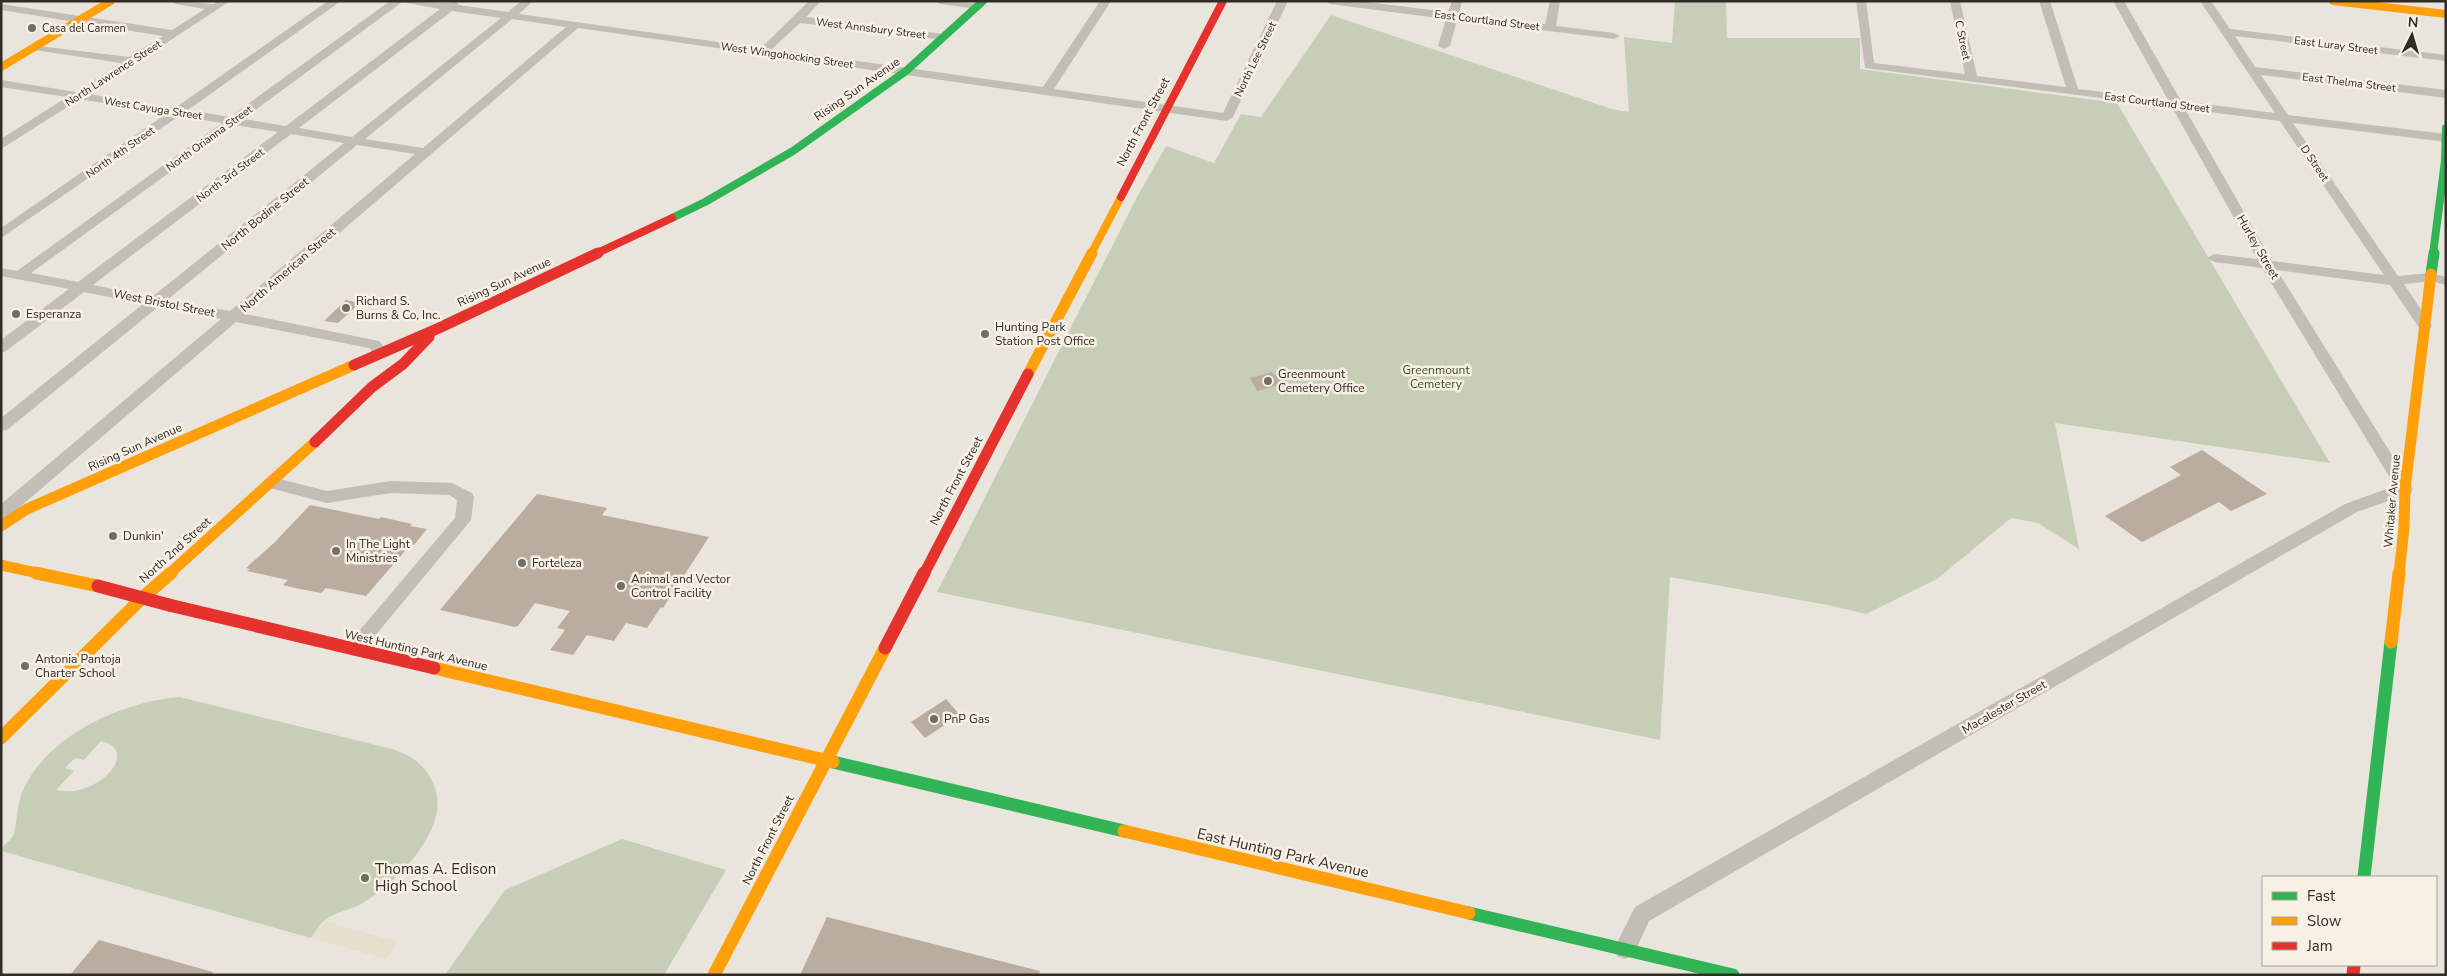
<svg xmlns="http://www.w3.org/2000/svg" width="2447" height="976" font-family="'Nunito Sans',sans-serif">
	<rect width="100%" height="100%" fill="#e9e5dd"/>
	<g fill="#c7ceb8" fill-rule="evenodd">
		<polygon points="1675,1 1726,1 1727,38 1860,38 1860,69 2117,103 2330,463 2055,423 2079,549 2038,523 2011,518 1937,579 1866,614 1828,605 1670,577 1660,740 937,592 1137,197 1166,146 1214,163 1241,114 1261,117 1331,15 1612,109 1629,112 1624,37 1672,43"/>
		<path d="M179 697 392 749C413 756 427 766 435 788 450 830 395 884 363 903 351 910 335 912 325 920 319 924 315 933 311 938L1 851C3 844 13 840 14 833 18 817 16 805 24 788 50 734 122 702 179 697ZM101 741C143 751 95 800 56 790L74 771 65 768 75 758 84 760Z"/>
		<polygon points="622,839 726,870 664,975 445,975 505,890"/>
	</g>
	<polygon fill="#e7dfcd" points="324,921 398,942 386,959 311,938"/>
	<g fill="#bbaca0">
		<polygon points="346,300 360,303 338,323 324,321"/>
		<polygon points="1272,372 1274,375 1281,373 1287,383 1257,391 1250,378"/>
		<polygon points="2202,450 2267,494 2231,511 2219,502 2142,542 2105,516 2181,475 2170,467"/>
		<polygon points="537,494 607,508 602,515 709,537 663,608 661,607 647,628 626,623 614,641 587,635 573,655 550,650 565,630 557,628 570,611 535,603 518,626 515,627 440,610"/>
		<polygon points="310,505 379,519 381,517 412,524 410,526 427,529 414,545 411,544 366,596 326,588 321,593 295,588 283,585 288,580 247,571 250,569 246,568 274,543"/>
		<polygon points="946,699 960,715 925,738 911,722"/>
		<polygon points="827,917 1040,971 1039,975 800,975"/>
		<polygon points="99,940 213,972 212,975 70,975"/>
	</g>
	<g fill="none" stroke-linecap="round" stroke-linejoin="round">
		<g fill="#c2bdb6" fill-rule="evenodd">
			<path d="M171 1 214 4 217 1H230L89 94 175 108 328 1H341L188 110 230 117 390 1 448 3 456 1 459 5 508 12 521 1H533L519 14 761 48 809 1H821L806 17 944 34 950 37 944 40 800 23 772 49 1043 87 1100 1H1111L1054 89 1223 113 1277 1H1288L1233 117 1227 121 578 28 245 314 379 341 389 353 387 356H377L369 348 236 322 7 518 1 520V504L221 319 158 307 7 430 1 431V418L143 304 84 292 6 351 1 353V340L69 289 1 276V268L17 271 222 123 179 116 1 238V228L166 114 80 99 1 149V139L67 97 1 87V80L76 92 121 63 35 50 29 47 31 45 129 57 163 36 1 10V4L172 30 205 9 176 4ZM402 2 440 9 286 126 243 119ZM452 11 501 18 352 137 299 128ZM512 19 566 27 423 148 365 139ZM235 125 278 132 78 282 31 273ZM291 134 344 143 152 297 93 285ZM357 145 415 154 230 311 167 300Z"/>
			<polygon points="935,1 982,4 983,6 978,9 940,4"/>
			<polygon points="1325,1 1359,1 1448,12 1452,1 1462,1 1459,14 1545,24 1550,1 1560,1 1556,26 1614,33 1620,36 1614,39 1457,20 1450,46 1444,49 1438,46 1446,19 1330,4"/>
			<path d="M1856 1H1866L1874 63 1965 74 1950 1H1960L1977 76 2066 87 2039 1H2050L2078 89 2168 100 2113 1H2124L2181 101 2275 113 2200 1H2211L2230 29 2446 55V61L2235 36 2255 67 2446 90V98L2261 75 2288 115 2446 134V142L2293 123 2398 276 2431 273 2446 277V285L2431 281 2404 284 2432 326 2430 329H2420L2390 285 2277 270 2413 489 2411 493 2357 512 1649 921 1633 956 1625 959 1617 956 1614 949 1635 907 2345 504 2395 486 2262 268 2214 262 2207 258 2214 254 2257 259 2172 107 1865 68ZM2185 109 2280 121 2384 275 2272 261Z"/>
			<polygon points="272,477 327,491 391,481 452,483 472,493 474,497 471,520 360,654 354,656 348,654 345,649 348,644 455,518 457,500 449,495 391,493 327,503 266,487 264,483 266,479"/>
		</g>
		<g stroke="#30b455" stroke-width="8">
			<polyline points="672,218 705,202 793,151 906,71 983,1"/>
			<polyline points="2433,254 2445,161 2446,128"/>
		</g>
		<polyline stroke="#30b455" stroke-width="11" points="2431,274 2434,253"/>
		<g stroke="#30b455" stroke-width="13">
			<polyline points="833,762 1124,831"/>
			<polyline points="2364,877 2391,642"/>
			<polyline points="1469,913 1733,975"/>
		</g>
		<g stroke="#ff9f0a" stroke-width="8">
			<polyline points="2333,1 2446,14"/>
			<polyline points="1,67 111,1"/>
			<polyline points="1091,254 1121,197"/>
		</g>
		<g stroke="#ff9f0a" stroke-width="11">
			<polyline points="1028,374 1092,253"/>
			<polyline points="1,526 27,509 354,365"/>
			<polyline points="1,565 42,574"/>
			<polyline points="169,574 315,442"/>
			<polyline points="2399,574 2404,528 2405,489 2431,274"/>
		</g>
		<g stroke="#ff9f0a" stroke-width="13">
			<polyline points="36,573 98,586"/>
			<polyline points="2391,642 2399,573"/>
			<polyline points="434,668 833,762"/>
			<polyline points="1,738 141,599 171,573"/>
			<polyline points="1124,831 1469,913"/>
			<polyline points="714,975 885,648"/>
		</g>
		<g stroke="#e5322d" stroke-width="8">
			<polyline points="1121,197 1223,1"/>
			<polyline points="595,254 672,218"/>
		</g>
		<g stroke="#e5322d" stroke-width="11">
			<polyline points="354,365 439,328 598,253"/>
			<polyline points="315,442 372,387 403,364 429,337"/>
			<polyline points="924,574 1028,374"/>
		</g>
		<g stroke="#e5322d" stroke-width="13">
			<polyline points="169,605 434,668"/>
			<polyline points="885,648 924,573"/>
			<polyline points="2353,975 2354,965"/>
		</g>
		<polyline stroke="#e5322d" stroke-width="13" points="98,586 169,605"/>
	</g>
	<g fill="#726c66" stroke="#f7f0e4" stroke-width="2">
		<circle cx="32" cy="28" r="5"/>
		<circle cx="346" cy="308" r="5"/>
		<circle cx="16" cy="314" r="5"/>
		<circle cx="985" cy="334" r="5"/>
		<circle cx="1268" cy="381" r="5"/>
		<circle cx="113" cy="536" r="5"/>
		<circle cx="336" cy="551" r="5"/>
		<circle cx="522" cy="563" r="5"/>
		<circle cx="621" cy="586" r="5"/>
		<circle cx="25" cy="666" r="5"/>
		<circle cx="934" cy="719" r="5"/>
		<circle cx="365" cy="878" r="5"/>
	</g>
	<g text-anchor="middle" stroke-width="5" stroke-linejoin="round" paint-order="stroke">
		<g font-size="11" fill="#322b26" stroke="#f7f0e4">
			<text transform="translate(1487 20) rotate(7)" y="4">East Courtland Street</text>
			<text transform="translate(871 28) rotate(7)" y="4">West Annsbury Street</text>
			<text transform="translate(1963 40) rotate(78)" y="4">C Street</text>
			<text transform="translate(2336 45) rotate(7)" y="4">East Luray Street</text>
			<text transform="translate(787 55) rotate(8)" y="4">West Wingohocking Street</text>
			<text transform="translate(1255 59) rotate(-64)" y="4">North Lee Street</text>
			<text transform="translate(113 73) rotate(-33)" y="4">North Lawrence Street</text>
			<text transform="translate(2349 82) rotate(7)" y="4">East Thelma Street</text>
			<text transform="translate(2157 102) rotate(7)" y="4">East Courtland Street</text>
			<text transform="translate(153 108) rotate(9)" y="4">West Cayuga Street</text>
			<text transform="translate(209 138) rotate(-36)" y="4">North Orianna Street</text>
			<text transform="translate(120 152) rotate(-35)" y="4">North 4th Street</text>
			<text transform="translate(2315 163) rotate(56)" y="4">D Street</text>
			<text transform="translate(230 175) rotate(-37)" y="4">North 3rd Street</text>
		</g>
		<g font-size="11" fill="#322b26" stroke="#f7f0e4" text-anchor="start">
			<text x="42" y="32">Casa del Carmen</text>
		</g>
		<g font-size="12" fill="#322b26" stroke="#f7f0e4">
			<text transform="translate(857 89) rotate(-35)" y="4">Rising Sun Avenue</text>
			<text transform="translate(1143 122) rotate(-62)" y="4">North Front Street</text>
			<text transform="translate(265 214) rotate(-39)" y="4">North Bodine Street</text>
			<text transform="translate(2258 247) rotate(60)" y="4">Hurley Street</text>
			<text transform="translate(288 270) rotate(-41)" y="4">North American Street</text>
			<text transform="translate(504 282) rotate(-25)" y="4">Rising Sun Avenue</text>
			<text transform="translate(164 303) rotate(11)" y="4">West Bristol Street</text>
			<text transform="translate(135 447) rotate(-24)" y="4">Rising Sun Avenue</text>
			<text transform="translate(956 481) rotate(-62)" y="4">North Front Street</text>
			<text transform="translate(2392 501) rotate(-85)" y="4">Whitaker Avenue</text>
			<text transform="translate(175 550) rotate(-42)" y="4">North 2nd Street</text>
			<text transform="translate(416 650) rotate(13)" y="4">West Hunting Park Avenue</text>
			<text transform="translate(2004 707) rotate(-30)" y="4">Macalester Street</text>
			<text transform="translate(768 840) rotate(-63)" y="4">North Front Street</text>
		</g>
		<g font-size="12" fill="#322b26" stroke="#f7f0e4" text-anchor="start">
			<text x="356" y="305">Richard S.<tspan x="356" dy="14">Burns &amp; Co, Inc.</tspan></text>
			<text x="26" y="318">Esperanza</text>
			<text x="995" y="331">Hunting Park<tspan x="995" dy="14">Station Post Office</tspan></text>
			<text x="1278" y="378">Greenmount<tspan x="1278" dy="14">Cemetery Office</tspan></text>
			<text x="123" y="540">Dunkin'</text>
			<text x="346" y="548">In The Light<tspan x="346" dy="14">Ministries</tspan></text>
			<text x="532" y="567">Forteleza</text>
			<text x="631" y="583">Animal and Vector<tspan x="631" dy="14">Control Facility</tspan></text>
			<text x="35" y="663">Antonia Pantoja<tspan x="35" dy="14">Charter School</tspan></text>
			<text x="944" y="723">PnP Gas</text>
		</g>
		<g font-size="12" fill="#3d4e2c" stroke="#f7f0e4">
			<text x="1436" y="374">Greenmount<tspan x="1436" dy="14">Cemetery</tspan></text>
		</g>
		<g font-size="15" fill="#322b26" stroke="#f7f0e4">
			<text transform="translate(1283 853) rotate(13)" y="5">East Hunting Park Avenue</text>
		</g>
		<g font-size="15" fill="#322b26" stroke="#f7f0e4" text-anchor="start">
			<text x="375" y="874">Thomas A. Edison<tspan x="375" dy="17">High School</tspan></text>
		</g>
	</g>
	<rect width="2447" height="976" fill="none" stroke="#322b26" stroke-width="5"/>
	<rect x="2262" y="876" width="175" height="90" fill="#f7f0e4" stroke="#a8a198"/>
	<rect x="2272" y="892" width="25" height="8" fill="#30b455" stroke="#a8a198"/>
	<text x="2307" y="901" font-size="15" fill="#322b26">Fast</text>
	<rect x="2272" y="917" width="25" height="8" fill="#ff9f0a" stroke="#a8a198"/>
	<text x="2307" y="926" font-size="15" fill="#322b26">Slow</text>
	<rect x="2272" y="942" width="25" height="8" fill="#e5322d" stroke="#a8a198"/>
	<text x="2307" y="951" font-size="15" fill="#322b26">Jam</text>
	<g transform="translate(2412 35) rotate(5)" stroke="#f7f0e4" stroke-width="4" paint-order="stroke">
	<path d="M0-4L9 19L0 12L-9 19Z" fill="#322b26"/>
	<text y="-8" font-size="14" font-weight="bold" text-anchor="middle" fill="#322b26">N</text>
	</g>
</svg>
